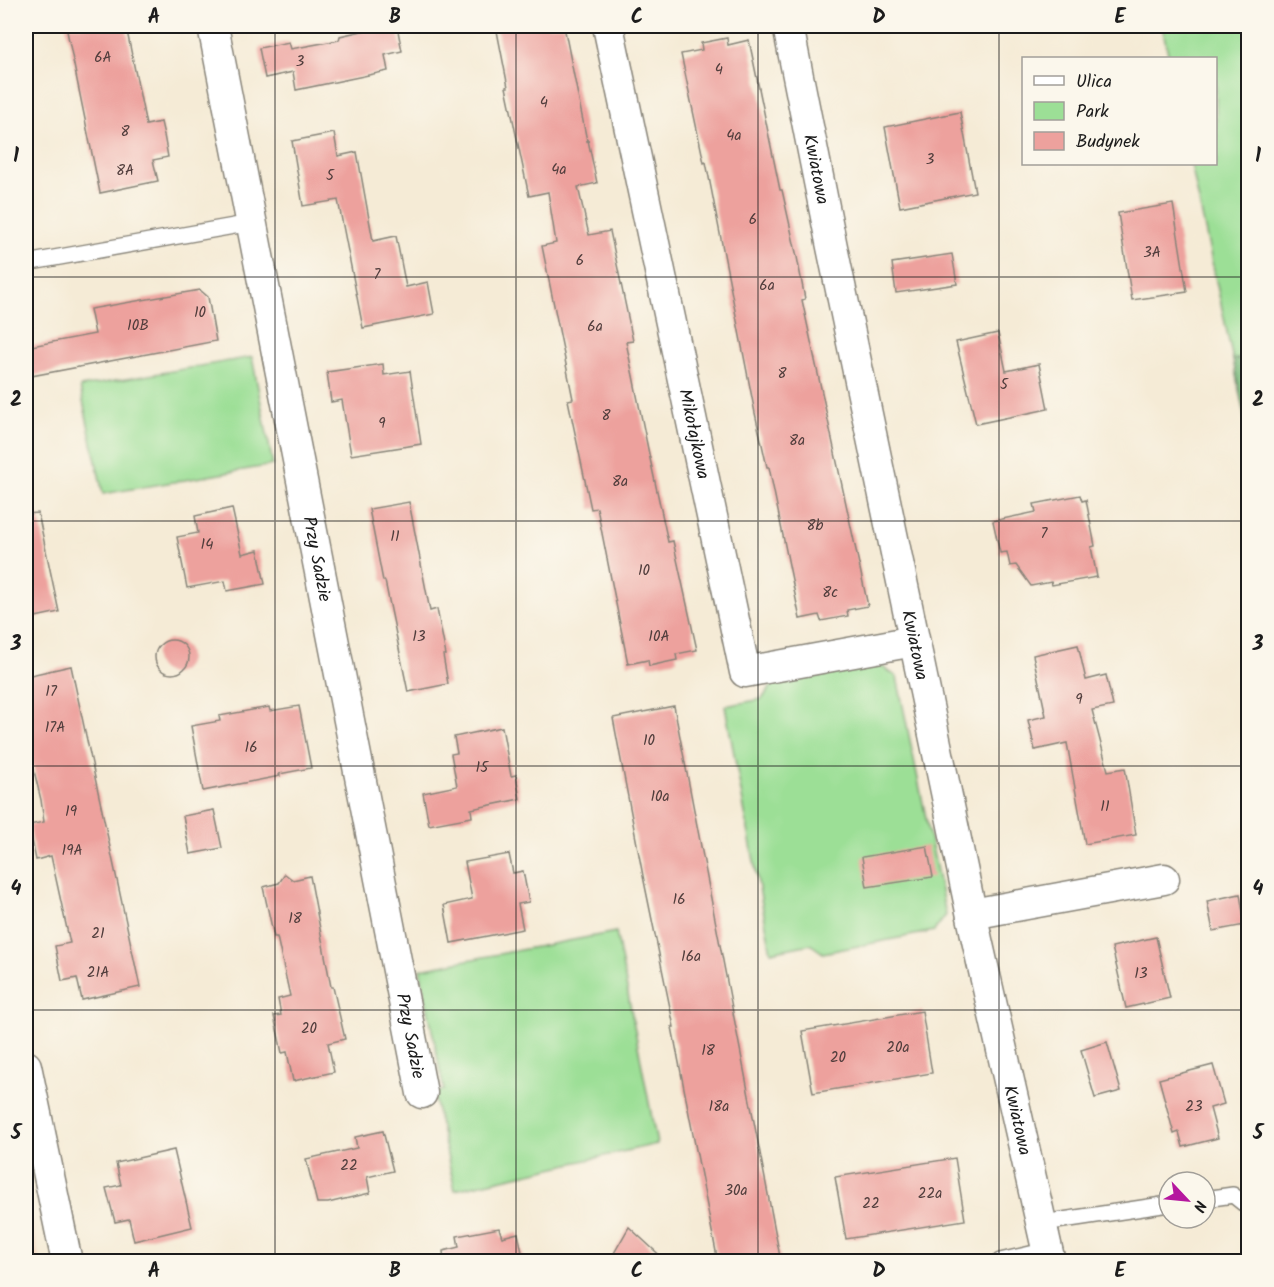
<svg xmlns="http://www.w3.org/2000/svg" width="1274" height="1287" font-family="Kalam,sans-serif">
	<rect width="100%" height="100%" fill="#fbf7ec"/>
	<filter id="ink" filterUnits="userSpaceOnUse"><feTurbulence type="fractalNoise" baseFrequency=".0167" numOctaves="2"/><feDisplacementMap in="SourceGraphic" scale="12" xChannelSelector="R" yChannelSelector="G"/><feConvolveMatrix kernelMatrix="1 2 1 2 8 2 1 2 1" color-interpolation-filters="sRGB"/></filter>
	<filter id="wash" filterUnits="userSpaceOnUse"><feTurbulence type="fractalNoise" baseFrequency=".008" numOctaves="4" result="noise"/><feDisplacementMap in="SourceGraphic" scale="24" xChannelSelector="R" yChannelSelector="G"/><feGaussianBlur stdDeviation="1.35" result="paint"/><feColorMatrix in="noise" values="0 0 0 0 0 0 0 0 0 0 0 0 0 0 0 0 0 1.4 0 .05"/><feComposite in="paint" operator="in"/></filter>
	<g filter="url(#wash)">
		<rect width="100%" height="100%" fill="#f5ebd6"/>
		<polygon fill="#f2d5be" points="26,1198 40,1261 26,1261"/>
		<g fill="#9cdf96" stroke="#5c7e59" stroke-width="1.5">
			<polygon points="1162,26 1248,26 1248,357 1233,360 1191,164 1216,164 1216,58 1169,58"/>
			<polygon points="252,357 273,465 103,494 80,387"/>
			<polygon points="880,665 897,677 946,915 934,931 823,953 810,944 771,952 725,706 762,699 773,684"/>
			<polygon points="616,932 657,1144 455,1190 433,1093 444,1090 420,969"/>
		</g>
		<polygon fill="#7dbe7f" stroke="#4c6d4e" stroke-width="1.5" points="1248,357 1248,434 1233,360"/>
		<g id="blocks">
			<g fill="#eda19d">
				<polygon points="66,26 126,26 146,125 161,122 164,135 168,157 153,160 158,181 100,193"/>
				<polygon points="384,26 397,26 402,51 385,55 388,71 296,90 293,72 265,78 259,48 289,42 291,49 339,40 340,36"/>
				<polygon points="496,26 564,26 587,141 588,140 597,183 578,187 589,235 610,231 633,341 626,342 649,454 668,542 673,541 697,650 676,654 677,660 649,666 648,660 628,664 597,508 591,509 568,400 573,399 542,246 556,243 548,192 529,196 506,87 508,87"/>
				<polygon points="727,38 728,45 749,40 780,190 782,190 797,257 805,299 802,300 868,606 847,610 848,616 821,621 819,615 800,619 769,467 767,467 755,413 706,162 704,163 681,54 702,50 701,43"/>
				<polygon points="960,112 975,192 900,207 885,127"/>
				<polygon points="334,133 338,156 357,152 373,241 396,236 406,287 428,282 434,314 363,328 338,200 303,206 292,141"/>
				<polygon points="1173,204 1187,292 1132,300 1118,213"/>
				<polygon points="952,254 957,284 896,293 892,263"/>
				<polygon points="200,290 208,297 216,341 26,377 26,347 95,334 90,309"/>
				<polygon points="998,333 1006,371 1039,364 1048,409 976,424 956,342"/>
				<polygon points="383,364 384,375 410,371 421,444 351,455 342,400 331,402 327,372"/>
				<polygon points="1080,495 1082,501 1086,500 1095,546 1091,547 1097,577 1052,585 1051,582 1031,586 1016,565 1010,566 1007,552 1000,553 993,521 1036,512 1034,504"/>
				<polygon points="409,502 430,611 437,609 446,655 443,655 448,684 408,692 385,581 383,581 369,509"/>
				<polygon points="232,508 242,554 258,550 265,584 227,591 225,581 187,588 177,537 198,533 195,516"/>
				<polygon points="38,513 59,612 26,619 26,514"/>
				<circle cx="172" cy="657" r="17"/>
				<polygon points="1078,645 1086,680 1106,675 1113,706 1092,710 1108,771 1125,768 1136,835 1085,844 1067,743 1035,750 1028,720 1046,716 1033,655"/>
				<polygon points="71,666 140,987 82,1000 77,978 62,981 55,946 70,943 51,856 36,860 29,825 44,822 41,800 26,737 26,676"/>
				<polygon points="299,706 311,768 279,774 280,776 203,791 191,726 220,721 219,716 269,707 270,711"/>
				<polygon points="674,706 755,1127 781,1262 718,1262 672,1027 674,1027 643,876 613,718"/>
				<polygon points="502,727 511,776 516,775 520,799 471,809 472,817 429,825 423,793 457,786 451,754 457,753 454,737"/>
				<polygon points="214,810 222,848 190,854 183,816"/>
				<polygon points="927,846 933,877 867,887 862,857"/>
				<polygon points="509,854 513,873 523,871 529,902 518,904 523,929 451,943 444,905 472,899 465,862"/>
				<polygon points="285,874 293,880 310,876 331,987 333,987 345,1039 328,1043 334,1072 293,1081 287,1052 282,1053 274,1016 281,1015 278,999 290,996 277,937 274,937 263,887 279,883"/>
				<polygon points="1240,894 1245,925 1213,931 1207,901"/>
				<polygon points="1156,937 1170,998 1126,1008 1112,947"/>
				<polygon points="922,1011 932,1073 813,1093 802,1031"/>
				<polygon points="1107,1042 1121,1091 1095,1098 1081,1050"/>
				<polygon points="1213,1065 1224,1104 1210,1108 1218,1138 1183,1147 1179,1132 1174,1134 1159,1079"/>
				<polygon points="383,1131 393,1171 367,1177 370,1193 328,1203 317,1203 306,1159 357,1148 355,1137"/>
				<polygon points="174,1150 192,1227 134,1241 129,1219 115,1222 106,1188 121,1185 116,1163"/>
				<polygon points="955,1158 965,1220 846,1239 835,1177"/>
				<polygon points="629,1227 667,1262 609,1262"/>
				<polygon points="499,1228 502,1237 518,1233 524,1262 444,1262 443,1251 459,1247 457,1236"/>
			</g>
		</g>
	</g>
	<g filter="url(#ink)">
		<use href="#blocks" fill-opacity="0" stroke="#888479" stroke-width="1.5"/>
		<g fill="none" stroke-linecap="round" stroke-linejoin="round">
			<defs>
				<g id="service">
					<polyline points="26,263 251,223"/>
					<polyline points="1205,1199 1233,1195 1248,1207"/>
					<polyline points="1043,1223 1169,1204"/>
					<polyline points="1000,1261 1048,1250"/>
				</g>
				<g id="minor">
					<path id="s1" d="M213 26 422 1093"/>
					<path id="s2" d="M608 26 745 672 914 641"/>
					<path id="s3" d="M788 26 832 247 977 940 1050 1262"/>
					<polyline points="972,914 1164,879"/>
					<polyline points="26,1066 67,1262"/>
				</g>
			</defs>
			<use href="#service" stroke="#888479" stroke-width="18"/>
			<use href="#minor" stroke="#888479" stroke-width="33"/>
			<use href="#service" stroke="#fff" stroke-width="15"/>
			<use href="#minor" stroke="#fff" stroke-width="30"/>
		</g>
	</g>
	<path fill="none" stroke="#1c1c1c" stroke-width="1.5" stroke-opacity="0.55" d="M275 26V1262M516 26V1262M758 26V1262M999 26V1262M26 277H1248M26 521H1248M26 766H1248M26 1010H1248"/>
	<g text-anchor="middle" stroke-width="6" stroke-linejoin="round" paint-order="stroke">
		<g font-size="15" fill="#503d3c">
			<text x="103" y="62">6A</text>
			<text x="300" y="66">3</text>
			<text x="719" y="74">4</text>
			<text x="544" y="107">4</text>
			<text x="125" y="136">8</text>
			<text x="734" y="140">4a</text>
			<text x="930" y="164">3</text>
			<text x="559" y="174">4a</text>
			<text x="125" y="175">8A</text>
			<text x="330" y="180">5</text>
			<text x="753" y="224">6</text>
			<text x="1152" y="257">3A</text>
			<text x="580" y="265">6</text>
			<text x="377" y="279">7</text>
			<text x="767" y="290">6a</text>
			<text x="200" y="317">10</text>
			<text x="138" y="330">10B</text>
			<text x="595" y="331">6a</text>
			<text x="782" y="378">8</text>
			<text x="1004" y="389">5</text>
			<text x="606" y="420">8</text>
			<text x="382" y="428">9</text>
			<text x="797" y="445">8a</text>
			<text x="620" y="486">8a</text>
			<text x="815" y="530">8b</text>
			<text x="1044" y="538">7</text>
			<text x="395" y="541">11</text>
			<text x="207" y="549">14</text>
			<text x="644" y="575">10</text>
			<text x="830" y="597">8c</text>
			<text x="419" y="641">13</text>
			<text x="659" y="641">10A</text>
			<text x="51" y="696">17</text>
			<text x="1079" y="704">9</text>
			<text x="55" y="732">17A</text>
			<text x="649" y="745">10</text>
			<text x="251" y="752">16</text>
			<text x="482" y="772">15</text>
			<text x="660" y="801">10a</text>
			<text x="1105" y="811">11</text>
			<text x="71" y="816">19</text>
			<text x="72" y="855">19A</text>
			<text x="679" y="904">16</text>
			<text x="295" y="923">18</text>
			<text x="98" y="938">21</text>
			<text x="691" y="961">16a</text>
			<text x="98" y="977">21A</text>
			<text x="1141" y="978">13</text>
			<text x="309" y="1033">20</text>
			<text x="898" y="1052">20a</text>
			<text x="708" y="1055">18</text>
			<text x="838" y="1062">20</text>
			<text x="719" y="1111">18a</text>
			<text x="1194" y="1111">23</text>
			<text x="349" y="1170">22</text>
			<text x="736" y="1195">30a</text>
			<text x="930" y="1198">22a</text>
			<text x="871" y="1208">22</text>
		</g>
		<g font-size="18" fill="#1c1c1c" stroke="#fbf7ec">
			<text dy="6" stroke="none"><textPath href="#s3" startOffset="146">Kwiatowa</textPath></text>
			<text dy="6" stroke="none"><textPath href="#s2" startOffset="417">Mikołajkowa</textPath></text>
			<text dy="6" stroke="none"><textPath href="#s1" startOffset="543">Przy Sadzie</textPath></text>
			<text dy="6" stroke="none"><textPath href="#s3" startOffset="632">Kwiatowa</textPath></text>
			<text dy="6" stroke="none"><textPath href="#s1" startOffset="1029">Przy Sadzie</textPath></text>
			<text dy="6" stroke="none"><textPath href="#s3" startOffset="1118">Kwiatowa</textPath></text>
		</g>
	</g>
	<rect width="1274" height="1287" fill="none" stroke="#fbf7ec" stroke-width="66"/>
	<rect x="1022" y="57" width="195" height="108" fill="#fbf7ec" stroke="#a29f99" stroke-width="1.5"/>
	<rect x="1034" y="76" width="30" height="9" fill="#ffffff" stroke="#a29f99" stroke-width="1.5"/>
	<text x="1076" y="87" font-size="18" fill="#1c1c1c">Ulica</text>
	<rect x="1034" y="102" width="30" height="18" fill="#9cdf96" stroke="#a29f99" stroke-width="1.5"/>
	<text x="1076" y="117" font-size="18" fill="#1c1c1c">Park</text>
	<rect x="1034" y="132" width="30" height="18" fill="#eda19d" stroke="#a29f99" stroke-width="1.5"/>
	<text x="1076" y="147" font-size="18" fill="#1c1c1c">Budynek</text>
	<g transform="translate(1187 1200) rotate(116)"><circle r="28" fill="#fbf7ec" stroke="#a29f99" stroke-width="1.5"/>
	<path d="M0-4.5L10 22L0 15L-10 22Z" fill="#b5179e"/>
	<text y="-9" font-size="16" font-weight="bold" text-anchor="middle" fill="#1c1c1c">N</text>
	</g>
	<rect x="33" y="33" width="1208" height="1221" fill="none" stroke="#1c1c1c" stroke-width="2"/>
	<g font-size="20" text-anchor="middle" font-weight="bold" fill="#1c1c1c">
		<text x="154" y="23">A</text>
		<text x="395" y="23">B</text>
		<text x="637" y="23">C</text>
		<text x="879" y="23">D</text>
		<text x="1120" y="23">E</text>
		<text x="16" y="162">1</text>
		<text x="1258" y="162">1</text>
		<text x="16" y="406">2</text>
		<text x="1258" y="406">2</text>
		<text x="16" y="650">3</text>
		<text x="1258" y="650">3</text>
		<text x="16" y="895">4</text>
		<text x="1258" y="895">4</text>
		<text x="16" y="1139">5</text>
		<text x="1258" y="1139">5</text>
		<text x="154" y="1277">A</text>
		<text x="395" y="1277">B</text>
		<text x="637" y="1277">C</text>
		<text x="879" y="1277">D</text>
		<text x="1120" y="1277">E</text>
	</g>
</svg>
